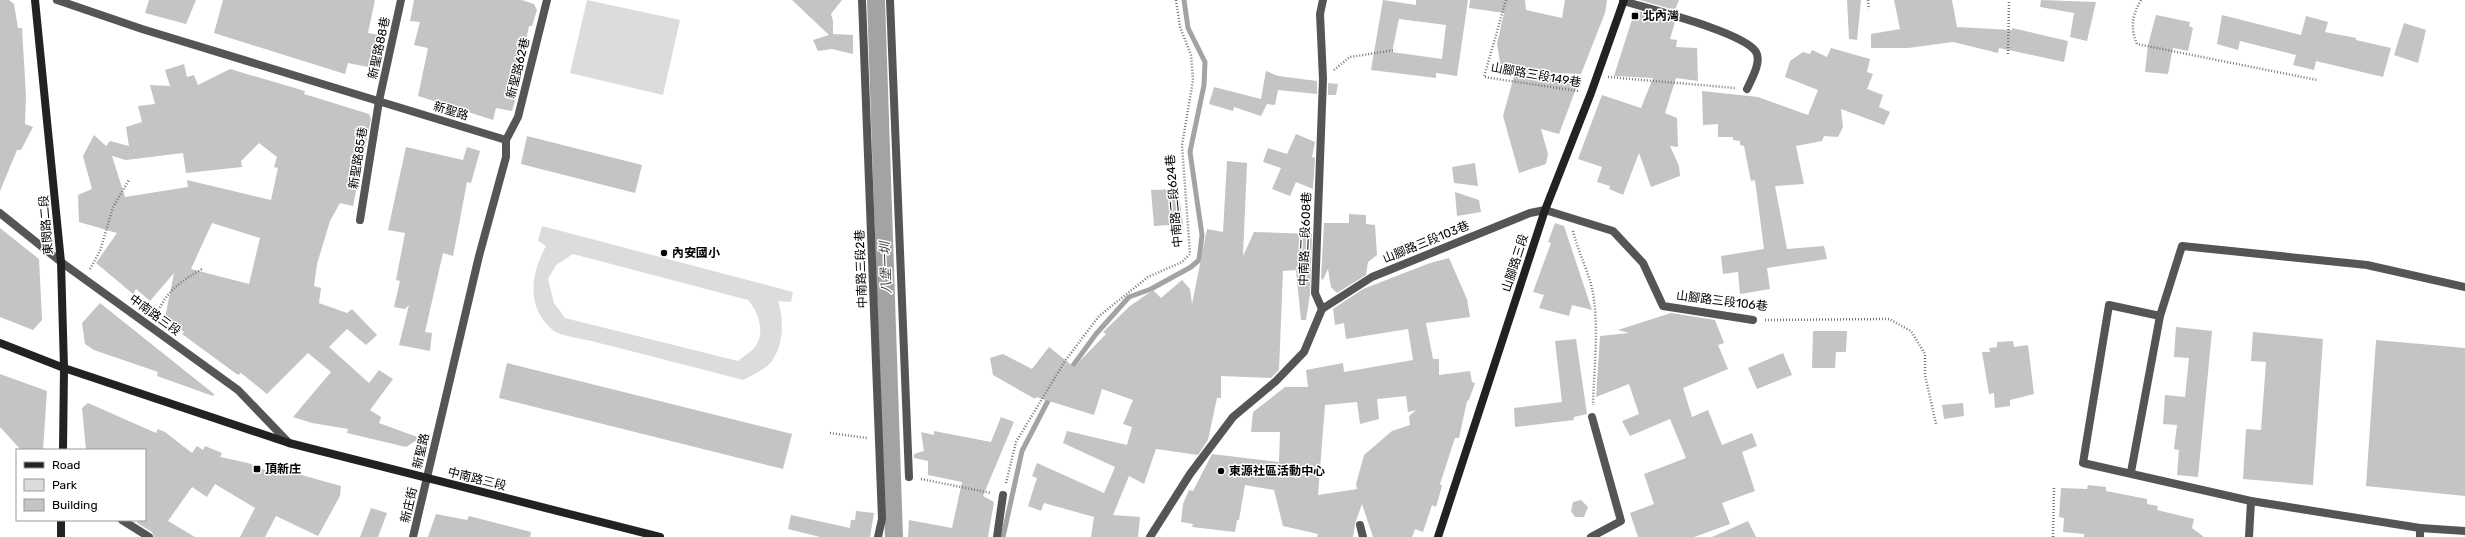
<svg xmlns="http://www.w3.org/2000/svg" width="2465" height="537" font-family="Rubik,'Noto Sans TC',sans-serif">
	<rect width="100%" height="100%" fill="#fff"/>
	<g fill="#dcdcdc" fill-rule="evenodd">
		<polygon points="587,0 680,20 663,95 570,73"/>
		<path d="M542 226 793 292 791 302 778 301C784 320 784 344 772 361 765 370 752 375 743 380 693 367 644 354 595 342 585 339 561 336 554 331 525 308 531 273 546 246L538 241ZM573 254 748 300C757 310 765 330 757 344 754 350 744 356 738 361L565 318 554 303 548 279 556 265Z"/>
	</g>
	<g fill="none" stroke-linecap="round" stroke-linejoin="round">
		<g stroke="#a3a3a3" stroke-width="5">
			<polyline points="1069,371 1096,334 1129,297 1151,289 1191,267 1199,260 1202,235 1190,152 1204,85 1205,62 1188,28 1184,0"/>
			<polyline points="1003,537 1022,451 1051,395"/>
		</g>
		<polyline stroke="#a3a3a3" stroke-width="18" points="876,0 894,537"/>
	</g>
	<g fill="#c4c4c4" fill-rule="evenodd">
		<polygon points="0,0 9,0 14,4 18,28 22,28 26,96 25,124 33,127 21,150 17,150 0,191"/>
		<polygon points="149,0 196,0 186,24 145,13"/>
		<polygon points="223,0 375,0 368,33 384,36 378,69 348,63 345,74 214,33"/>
		<polygon points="414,0 522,0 534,4 537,10 532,26 529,26 516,86 519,87 512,111 496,108 493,120 418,96 428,48 414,45 420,22 410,21"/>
		<polygon points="792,0 842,0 831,14 833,21 833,34 853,35 853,54 832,49 818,51 813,40 829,35"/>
		<path d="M1383 0 1416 5V0H1468L1457 76 1436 73V78L1371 70ZM1399 19 1446 25 1442 59 1392 52Z"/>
		<polygon points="1470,0 1525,0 1526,10 1562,18 1565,0 1607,0 1605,13 1581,74 1539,72 1577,86 1559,134 1541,129 1548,154 1546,164 1519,173 1503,116 1514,76 1502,74 1497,44 1504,13 1469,8"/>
		<polygon points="1639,0 1679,0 1675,10"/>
		<polygon points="1847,0 1861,0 1857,40 1849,39"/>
		<polygon points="1894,0 1952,0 1957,27 2012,30 2012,28 2068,41 2064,62 1999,48 1998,53 1953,42 1908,48 1871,48 1871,34 1900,29"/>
		<polygon points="2041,0 2096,2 2087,41 2070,37 2074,13 2040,7"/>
		<polygon points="1635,10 1675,22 1670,39 1677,40 1676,47 1697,48 1698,81 1676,78 1665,113 1677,118 1678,147 1670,146 1679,166 1680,176 1651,187 1639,153 1623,195 1609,189 1610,186 1597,182 1602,167 1578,159 1602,95 1641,108 1653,78 1614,76"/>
		<polygon points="2156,15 2190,22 2189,26 2193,28 2188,51 2173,48 2168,74 2145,72 2148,45"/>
		<polygon points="2222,15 2301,35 2306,16 2328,22 2325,32 2356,38 2356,40 2391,48 2383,77 2316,61 2314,70 2293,65 2296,55 2240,41 2238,50 2217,44"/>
		<polygon points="2404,23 2426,30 2418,63 2394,55"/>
		<polygon points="1831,48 1870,59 1867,72 1873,74 1867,89 1883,95 1879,107 1890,112 1884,125 1841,109 1843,127 1838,137 1824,136 1822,141 1796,146 1804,184 1775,186 1787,249 1824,246 1827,259 1767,268 1770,289 1740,294 1738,272 1723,274 1721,256 1764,249 1755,180 1751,181 1744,146 1740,145 1740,141 1733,140 1733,137 1718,137 1718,124 1703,125 1702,91 1758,97 1808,115 1818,90 1785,77 1790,61 1803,52 1810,54 1812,50 1827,57"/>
		<path d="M184 64 187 77 194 75 198 85 230 69 305 91 304 94 369 114 371 119 368 133 353 206 340 203 330 221 317 264 314 286 321 288 319 303 347 313 352 309 377 335 366 345 347 329 329 347 369 383 379 370 393 379 370 410 381 417 379 423 420 438 406 447 347 433 348 429 312 423 293 417 331 372 308 353 267 394 241 373 238 375 182 334 184 332 165 318 174 273 150 301 136 289 133 294 96 263 117 233 79 222 78 195 92 189 83 156 94 135 106 146 110 141 129 146 126 127 142 122 138 106 155 104 150 85 170 86 165 70ZM259 143 277 157 274 167 278 168 271 200 187 180 188 187 125 197 112 156 126 160 183 153 186 173 242 167 241 161ZM212 223 260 238 249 284 191 269Z"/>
		<polygon points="1266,71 1278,76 1317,81 1317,94 1278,90 1275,105 1267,104 1261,116 1234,107 1233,111 1209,104 1214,87 1261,99"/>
		<polygon points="1328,83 1338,84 1336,95 1328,95"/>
		<polygon points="1296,134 1315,142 1312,157 1315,158 1313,189 1296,182 1290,196 1272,189 1281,168 1263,162 1268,148 1287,154"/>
		<polygon points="527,136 642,165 635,193 521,164"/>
		<polygon points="406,147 463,160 467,147 480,151 471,183 467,182 453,256 443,253 425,332 432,333 430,351 399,345 409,305 405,309 394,307 400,281 396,280 405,233 388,230"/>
		<polygon points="1227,161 1247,163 1243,256 1254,232 1312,234 1310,294 1306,320 1301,320 1296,270 1283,271 1279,370 1271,378 1221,376 1221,398 1217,398 1208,440 1198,455 1156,449 1144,484 1129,476 1113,515 1140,517 1138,537 1091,537 1094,517 1044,503 1041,511 1028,506 1037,478 1032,476 1037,463 1104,493 1115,467 1063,443 1067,431 1127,445 1132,427 1123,424 1133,400 1102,389 1094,415 1036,397 1035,399 993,375 990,358 1003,354 1032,369 1049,347 1074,367 1106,334 1103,332 1130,306 1153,290 1161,298 1182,280 1190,289 1192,304 1207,229 1223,232"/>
		<polygon points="1475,163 1478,186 1454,183 1452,167"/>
		<polygon points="1178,189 1183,224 1154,226 1151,190"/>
		<polygon points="1455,192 1479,200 1481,212 1457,216"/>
		<polygon points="1349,214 1366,215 1366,224 1375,225 1377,255 1368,262 1366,275 1337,293 1331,287 1328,269 1323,280 1321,278 1324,223 1349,223"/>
		<polygon points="1555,223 1564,226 1592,310 1572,305 1569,316 1539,308 1544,295 1533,292 1551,243 1548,242"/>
		<polygon points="0,228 39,259 42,320 33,330 0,317"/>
		<path d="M1449 258 1467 299 1470 317 1426 323 1433 359H1439V375L1470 371 1472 382 1475 383 1469 400 1467 401 1459 438H1455L1440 484 1442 486 1436 507 1432 505 1423 532 1415 529 1412 537H1373L1362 504 1355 524 1353 537H1317L1318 534 1283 526 1274 490 1245 485 1239 520H1237L1235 532 1192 527 1193 524 1181 522 1183 504 1189 490 1193 491 1212 454 1279 462 1280 432H1251L1253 412 1285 387H1308L1306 370 1343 363 1344 372 1413 360 1408 329 1346 339 1344 323 1335 325 1333 309 1363 289 1430 263ZM1406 396 1408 412 1416 410 1409 416 1410 425 1392 431 1364 455 1356 484 1357 489 1318 495 1325 405 1357 402 1360 424 1379 419 1377 399Z"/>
		<polygon points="100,303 214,394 213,396 157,376 158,372 94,350 85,344 82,323"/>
		<polygon points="1671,313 1715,320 1724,343 1718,345 1728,369 1683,388 1692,417 1708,410 1722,445 1752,433 1757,446 1742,452 1755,491 1722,503 1730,524 1694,537 1638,537 1630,513 1654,504 1644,474 1686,458 1670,419 1630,436 1622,421 1639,414 1629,384 1596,397 1600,336 1629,333 1618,330"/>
		<polygon points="2176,327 2212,331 2198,477 2177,475 2179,450 2174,449 2177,425 2163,424 2165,395 2185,397 2189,358 2174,357"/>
		<polygon points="1813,331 1847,331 1846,352 1836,352 1835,368 1812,368"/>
		<polygon points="2253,332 2323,339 2313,485 2243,479 2246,429 2261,430 2266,362 2251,361"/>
		<polygon points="1576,339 1587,414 1574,417 1574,420 1515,427 1514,408 1562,402 1555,341"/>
		<polygon points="2376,340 2465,348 2465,496 2366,486"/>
		<polygon points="2013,341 2014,347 2028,345 2034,394 2010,400 2010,406 1995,408 1994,393 1989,394 1982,352 1990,352 1989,348 1997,347 1997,342"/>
		<polygon points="1783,353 1792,375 1757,389 1748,368"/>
		<polygon points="507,363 792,434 783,469 499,398"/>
		<polygon points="0,374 47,391 43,450 21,450 0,427"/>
		<polygon points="88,403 156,433 158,429 165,432 192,453 197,446 203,450 205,446 222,453 220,457 248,463 270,472 273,467 341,486 340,496 318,536 276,516 265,537 240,537 255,508 215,484 207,497 192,487 168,521 195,537 154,537 152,532 137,523 139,520 145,520 145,450 86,450 82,408"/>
		<polygon points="1963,403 1964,416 1944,419 1942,405"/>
		<polygon points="1001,417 1014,422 983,496 994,502 988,537 908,537 909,520 952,528 962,482 928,475 928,461 914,458 914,454 924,451 921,432 934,435 934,431 991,442"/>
		<polygon points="2088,485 2106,487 2106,491 2147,499 2147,504 2158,506 2157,510 2194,519 2192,528 2204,537 2084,537 2084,534 2063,532 2064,518 2059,517 2061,488 2087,489"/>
		<polygon points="1581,500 1588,507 1584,517 1575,517 1571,511 1573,502"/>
		<polygon points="371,508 387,513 378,537 360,537"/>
		<polygon points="856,511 874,513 870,537 820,537 788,529 791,515 850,528 851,520 855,520"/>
		<polygon points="436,514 467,520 469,516 531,532 530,537 428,537"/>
		<polygon points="1748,521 1756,537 1712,537"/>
	</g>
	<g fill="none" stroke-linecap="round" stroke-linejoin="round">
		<g stroke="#777" stroke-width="2.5" stroke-dasharray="1 2" stroke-linecap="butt">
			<polyline points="1506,0 1484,77 1578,91"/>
			<polyline points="1868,0 1869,9"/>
			<path d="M2141 0C2132 16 2130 27 2137 44L2317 80"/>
			<polyline points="2008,54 2009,0"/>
			<polyline points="1334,70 1350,57 1395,50"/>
			<polyline points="1608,77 1735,88"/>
			<path d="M1573 231C1578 252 1589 272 1593 293 1599 330 1594 368 1593 405"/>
			<polyline points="90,269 100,251 113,207 129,180"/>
			<path d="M156 316C166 291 180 282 202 269"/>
			<polyline points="1765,320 1889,319 1911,331 1925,354 1925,375 1936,424"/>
			<polyline points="830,433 867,438"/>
			<polyline points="921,479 991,493"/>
			<polyline points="1006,483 1016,442 1065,361 1099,316 1148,277 1182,262 1190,254 1182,145 1193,80 1191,55 1180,27 1176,0"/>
			<polyline points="2053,537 2054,487"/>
		</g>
		<g stroke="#555" stroke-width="8">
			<polyline points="862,0 882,519 878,537"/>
			<polyline points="890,0 909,477"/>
			<path d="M1623 1C1649 9 1744 32 1756 52 1762 62 1751 80 1747 89"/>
			<polyline points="506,140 518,117 547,0"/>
			<polyline points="360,220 379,101 401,0"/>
			<polyline points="1322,309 1372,277 1530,213 1545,210 1613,231 1643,263 1663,306 1753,320"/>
			<polyline points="2131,472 2160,316"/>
			<polyline points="122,520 149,537"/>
			<polyline points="1360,525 1363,537"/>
			<polyline points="2420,528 2465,531"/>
			<polyline points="997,537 1003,495"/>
			<polyline points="1150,537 1190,474 1233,417 1276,381 1304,352 1322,309 1315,293 1323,79 1320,14 1323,0"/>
			<polyline points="1591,537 1621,521 1592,417"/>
			<polyline points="2249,537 2251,501"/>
			<polyline points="2420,537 2420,528 2251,501 2083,463 2109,305 2160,316 2182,246 2367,265 2465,287"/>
		</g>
		<g stroke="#555" stroke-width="8">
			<polyline points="57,0 142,29 506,140 506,157 479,256 413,537"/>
			<polyline points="0,213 61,262 238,390 289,443"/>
		</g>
		<g stroke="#222" stroke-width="8">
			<polyline points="35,0 61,262 64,368 63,450"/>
			<polyline points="0,343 64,368 289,443 660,537"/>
			<polyline points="61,537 61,520"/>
			<polyline points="1438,537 1545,210 1591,93 1624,0"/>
		</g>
	</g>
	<g fill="#000" stroke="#fff" stroke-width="1.5">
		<rect x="1631" y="12" width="8" height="8" rx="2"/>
		<circle cx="664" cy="253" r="4"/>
		<rect x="253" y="465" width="8" height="8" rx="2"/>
		<circle cx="1221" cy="471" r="4"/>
	</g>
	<g text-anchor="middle" stroke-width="3" stroke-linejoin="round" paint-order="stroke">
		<g font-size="12" font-weight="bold" fill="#000" stroke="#fff" text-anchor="start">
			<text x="1643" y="20">北內灣</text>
			<text x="672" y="257">內安國小</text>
			<text x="265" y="473">頂新庄</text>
			<text x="1229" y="475">東源社區活動中心</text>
		</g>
		<g font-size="12" fill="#000" stroke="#fff">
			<text transform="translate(379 48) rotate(-78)" y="4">新聖路88巷</text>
			<text transform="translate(518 68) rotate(-76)" y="4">新聖路62巷</text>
			<text transform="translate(1536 75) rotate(10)" y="4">山腳路三段149巷</text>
			<text transform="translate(451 111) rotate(17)" y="4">新聖路</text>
			<text transform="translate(358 158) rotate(-81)" y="4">新聖路85巷</text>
			<text transform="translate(1174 201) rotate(-95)" y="4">中南路二段624巷</text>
			<text transform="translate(46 225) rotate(-95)" y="4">東閔路二段</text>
			<text transform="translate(1305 239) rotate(-88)" y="4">中南路二段608巷</text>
			<text transform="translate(1426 242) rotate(-22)" y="4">山腳路三段103巷</text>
			<text transform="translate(1515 263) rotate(-72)" y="4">山腳路三段</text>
			<text transform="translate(861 269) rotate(-92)" y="4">中南路三段2巷</text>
			<text transform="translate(1722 301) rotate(7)" y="4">山腳路三段106巷</text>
			<text transform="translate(155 315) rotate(36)" y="4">中南路三段</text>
			<text transform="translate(421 451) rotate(-77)" y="4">新聖路</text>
			<text transform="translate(477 479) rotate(14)" y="4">中南路三段</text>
			<text transform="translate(409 505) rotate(-77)" y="4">新庄街</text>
		</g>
		<g font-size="13" font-style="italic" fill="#444" stroke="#fff">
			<text transform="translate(885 268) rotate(-92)" y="5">八堡一圳</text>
		</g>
	</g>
	<rect x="16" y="449" width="130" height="72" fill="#ffffff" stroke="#999999"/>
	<rect x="24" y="462" width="20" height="6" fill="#222222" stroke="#999999"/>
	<text x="52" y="469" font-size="12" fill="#000000">Road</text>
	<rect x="24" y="479" width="20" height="12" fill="#dcdcdc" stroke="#999999"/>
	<text x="52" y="489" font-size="12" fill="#000000">Park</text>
	<rect x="24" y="499" width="20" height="12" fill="#c4c4c4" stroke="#999999"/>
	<text x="52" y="509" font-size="12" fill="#000000">Building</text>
</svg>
